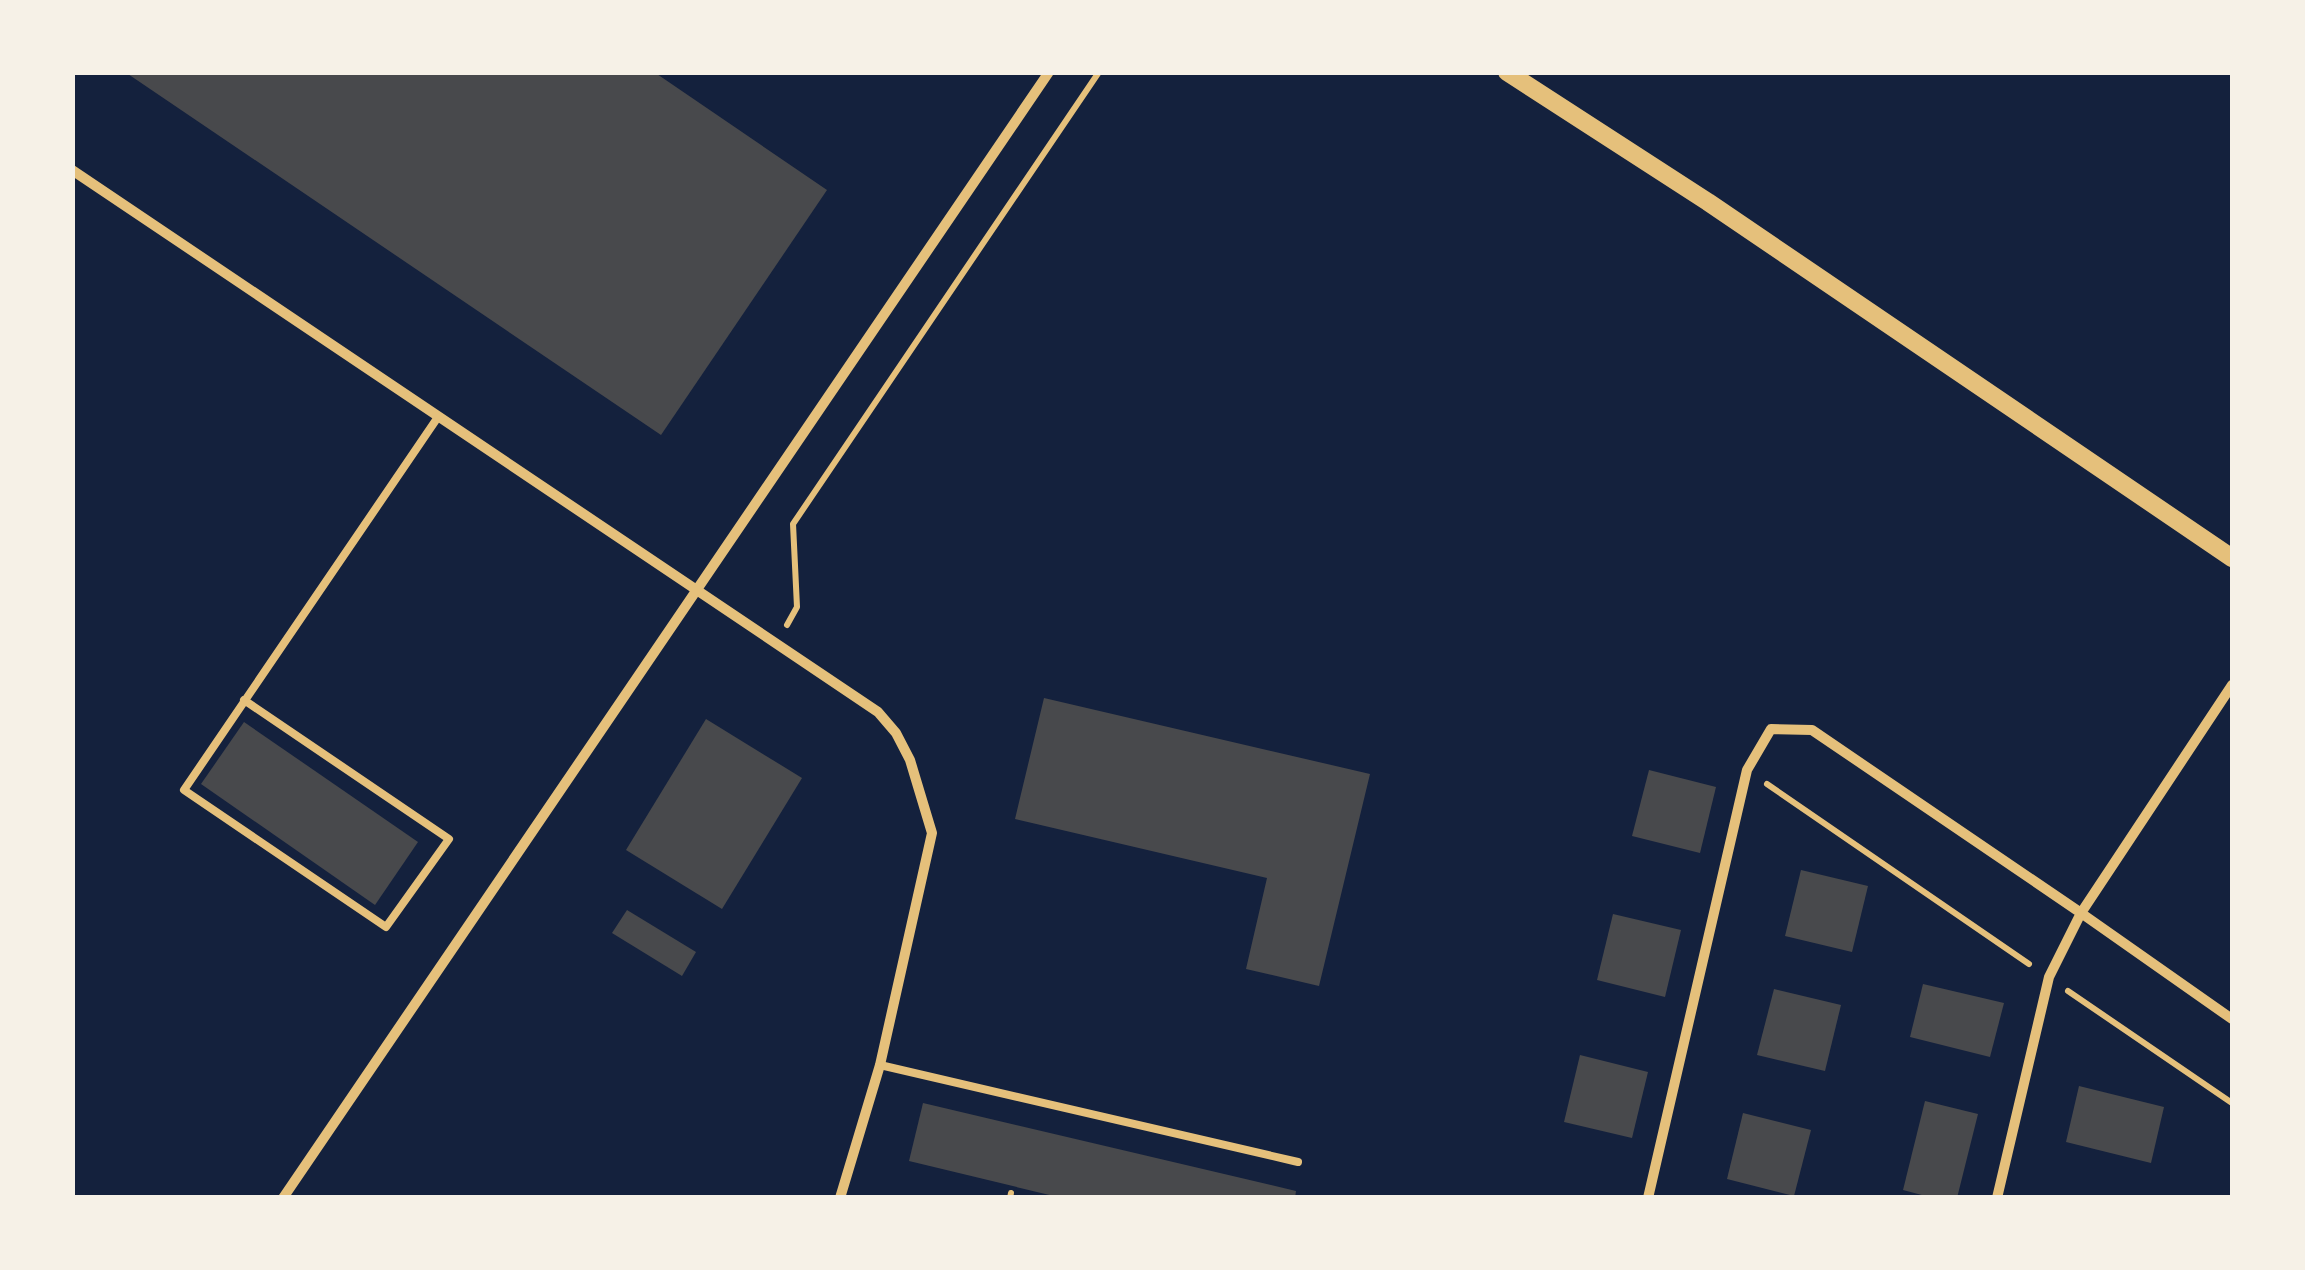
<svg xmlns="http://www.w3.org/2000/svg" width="2305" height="1270" font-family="Barlow,sans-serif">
	<rect width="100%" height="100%" fill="#14213d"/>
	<g fill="#48494c">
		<polygon points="125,72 654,72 827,190 661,435"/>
		<polygon points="1044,698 1370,774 1319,986 1246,969 1267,878 1015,819"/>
		<polygon points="706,719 802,778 722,909 626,850"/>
		<polygon points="244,722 418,842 375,905 201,784"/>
		<polygon points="1649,770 1716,787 1700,853 1632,836"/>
		<polygon points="1801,870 1868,886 1852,952 1785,936"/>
		<polygon points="627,910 696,952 682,976 612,933"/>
		<polygon points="1613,914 1681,930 1665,997 1597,980"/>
		<polygon points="1923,984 2004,1003 1990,1057 1910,1037"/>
		<polygon points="1774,989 1841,1005 1825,1071 1757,1055"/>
		<polygon points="1580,1055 1648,1072 1632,1138 1564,1122"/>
		<polygon points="2079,1086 2164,1107 2151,1163 2066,1142"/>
		<polygon points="1925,1101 1978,1114 1957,1198 1933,1198 1903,1190"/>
		<polygon points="923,1103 1296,1191 1295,1198 1062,1198 909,1161"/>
		<polygon points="1743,1113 1811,1130 1794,1196 1727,1179"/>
	</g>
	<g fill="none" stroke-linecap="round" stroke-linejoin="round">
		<g stroke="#e5c07b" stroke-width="6">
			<polyline points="787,625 797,607 793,524 1099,72"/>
			<polyline points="1767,784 2029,964"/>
			<polyline points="2068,991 2232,1103"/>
			<polyline points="1010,1198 1011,1193"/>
		</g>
		<g stroke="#e5c07b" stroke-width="8">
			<polyline points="244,700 449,839 386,927 184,790 438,417"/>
			<polyline points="880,1065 1298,1162"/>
		</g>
		<g stroke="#e5c07b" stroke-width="10">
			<polyline points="72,170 878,712 896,733 910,760 932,833 880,1065 840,1198"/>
			<polyline points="2232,685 2081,913 2232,1019"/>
			<polyline points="283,1198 1049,72"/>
			<polyline points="1648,1198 1747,770 1771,729 1812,730 2081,913 2049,977 1997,1198"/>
		</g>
		<polyline stroke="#e5c07b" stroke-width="18" points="1507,72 1708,202 2232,558"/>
	</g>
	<rect width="2305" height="1270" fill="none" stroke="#f6f1e7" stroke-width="150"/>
</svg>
